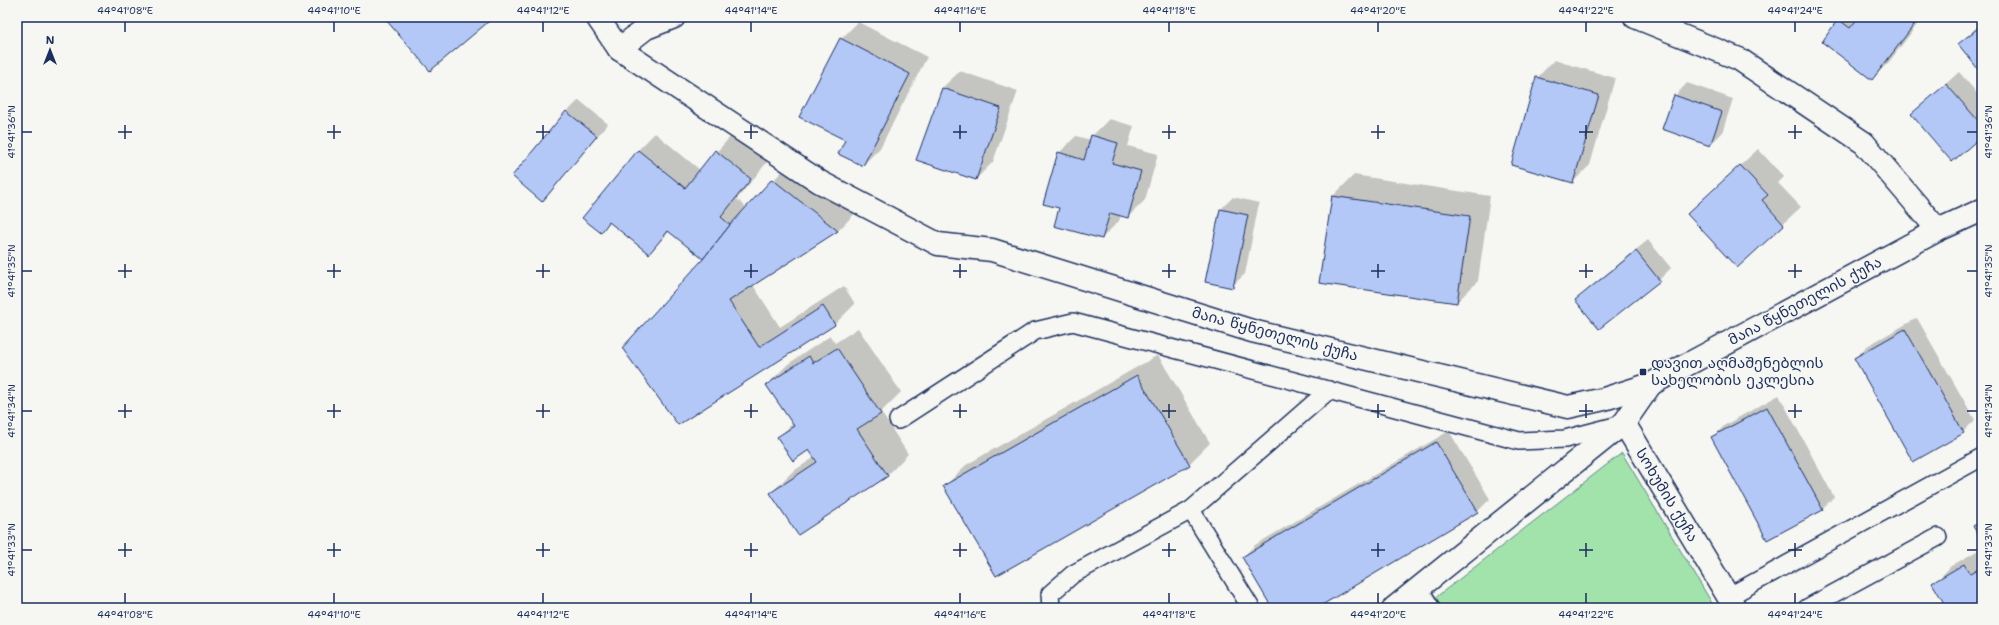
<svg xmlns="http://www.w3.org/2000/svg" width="1999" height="625" font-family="'Shantell Sans','Noto Sans Georgian',sans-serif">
	<rect width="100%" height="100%" fill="#f6f6f2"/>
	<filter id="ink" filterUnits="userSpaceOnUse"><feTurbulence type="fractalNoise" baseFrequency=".025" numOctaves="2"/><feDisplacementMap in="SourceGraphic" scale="8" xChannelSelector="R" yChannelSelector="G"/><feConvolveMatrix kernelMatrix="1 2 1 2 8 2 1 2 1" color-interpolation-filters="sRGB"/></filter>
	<g filter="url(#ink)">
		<polygon fill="#a2e3ac" stroke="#5e8985" points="1622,453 1715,608 1422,608"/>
		<g fill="#0003">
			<polygon points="1842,17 1923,17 1889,62 1872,79 1839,20"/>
			<polygon points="858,22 927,57 880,148 863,165 847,140 841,39"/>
			<polygon points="1982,22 1982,73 1959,44"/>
			<polygon points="1554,60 1615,78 1590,165 1573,182 1537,78"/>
			<polygon points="960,71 1018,91 993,162 976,179 918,159 942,88"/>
			<polygon points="1959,72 1982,99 1982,135 1912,114"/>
			<polygon points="1687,83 1733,99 1722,133 1710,145 1675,96"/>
			<polygon points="579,100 608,124 542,200 567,112"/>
			<polygon points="1109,119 1134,126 1128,146 1158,154 1145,200 1128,217 1121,215 1119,221 1102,238 1060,207 1059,153 1076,136 1091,140 1092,136"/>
			<polygon points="655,133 700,170 733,134 768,161 737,199 747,208 794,159 858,210 838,231 753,285 780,327 844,286 855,304 835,324 679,424 704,259 670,231 649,253 610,222 601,232 638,150"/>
			<polygon points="1758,149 1784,177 1778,183 1801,207 1737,267 1688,214"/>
			<polygon points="1354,175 1490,196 1478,281 1457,302 1333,196"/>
			<polygon points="1233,197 1259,203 1245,274 1232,286 1221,209"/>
			<polygon points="1648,240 1671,268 1659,280 1577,300 1589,288"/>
			<polygon points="1917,318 1975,420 1963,432 1855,358 1867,346"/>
			<polygon points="858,328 901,392 881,412 908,454 888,475 771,493 792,472 815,457 810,449 778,438 793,423 767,385 788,364 830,336 835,343"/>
			<polygon points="1158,355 1210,443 1189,464 945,486 966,465"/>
			<polygon points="1779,395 1834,497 1822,509 1713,437 1725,425"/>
			<polygon points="1449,431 1490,499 1478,511 1315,608 1273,608 1243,557 1255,545"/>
			<polygon points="1982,548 1982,608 1948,608 1934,584 1951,566"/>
		</g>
		<g fill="#b4c8f7" stroke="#1b2f5e">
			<polygon points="390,17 494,17 430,71 386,20"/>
			<polygon points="1859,17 1920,17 1872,80 1822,42 1838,19 1850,28"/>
			<polygon points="1982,25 1982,74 1958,44"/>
			<polygon points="840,38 910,74 863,166 838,154 845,140 799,117"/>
			<polygon points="1536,77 1599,95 1573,183 1511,165"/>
			<polygon points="1946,84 1982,125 1982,136 1952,162 1911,114"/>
			<polygon points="942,88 1001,108 976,180 916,160"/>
			<polygon points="1674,95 1722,112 1710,146 1662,129"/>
			<polygon points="566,111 597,136 542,202 512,176"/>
			<polygon points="1091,135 1118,143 1112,163 1141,171 1128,218 1110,213 1102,239 1054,226 1059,208 1043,204 1058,152 1084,160"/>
			<polygon points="638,150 685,188 715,150 751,179 721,217 730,225 703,259 668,231 649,254 609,222 601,233 582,218"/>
			<polygon points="1740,165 1768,195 1762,200 1784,225 1737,268 1687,214"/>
			<polygon points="772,179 838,231 729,301 759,347 823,306 835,325 678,425 622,348 703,259 730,225"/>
			<polygon points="1332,196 1470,216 1457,303 1319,283"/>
			<polygon points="1220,209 1248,215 1233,288 1205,282"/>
			<polygon points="1636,251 1660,281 1599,329 1575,300"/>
			<polygon points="1905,329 1964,433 1913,462 1854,358"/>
			<polygon points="837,348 881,414 857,429 888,476 798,535 770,493 817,462 809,450 793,461 777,437 794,426 766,385 809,356 813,363"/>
			<polygon points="1137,375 1190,465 996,576 943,486"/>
			<polygon points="1767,407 1823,510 1767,540 1711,437"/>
			<polygon points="1436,442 1478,512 1317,608 1272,608 1242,557"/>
			<polygon points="1982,521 1982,542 1973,526"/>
			<polygon points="1964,564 1970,574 1982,567 1982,608 1947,608 1932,583"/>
		</g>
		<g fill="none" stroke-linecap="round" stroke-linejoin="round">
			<defs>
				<g id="service">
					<polyline points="898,420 1035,331 1073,322 1519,441 1565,439 1619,425"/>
					<polyline points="1419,588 1431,608"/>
					<polyline points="1728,597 1982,457"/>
					<polyline points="1051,608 1050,594 1073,574 1191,510"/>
					<polyline points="1251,608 1191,510 1329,390"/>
					<polyline points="1807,608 1938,537"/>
				</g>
				<g id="minor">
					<polyline points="597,17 619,49 820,182 938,244 992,250 1252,331 1568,407 1604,399 1651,384 1938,230 1982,210"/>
					<polyline points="1635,17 1739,59 1864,143 1938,230"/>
					<polyline points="619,49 646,28 674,17"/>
					<polyline points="1651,384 1624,423 1735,608"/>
					<polyline points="1394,608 1624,423"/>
				</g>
			</defs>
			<use href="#service" stroke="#1b2f5e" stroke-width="20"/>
			<use href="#minor" stroke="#1b2f5e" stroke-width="25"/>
			<use href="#service" stroke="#f6f6f2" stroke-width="17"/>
			<use href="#minor" stroke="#f6f6f2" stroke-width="22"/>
		</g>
	</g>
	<path fill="none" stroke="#1b2f5e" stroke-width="1.5" d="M125 22V32M334 22V32M543 22V32M751 22V32M960 22V32M1169 22V32M1378 22V32M1586 22V32M1795 22V32M125 125V139M334 125V139M543 125V139M751 125V139M960 125V139M1169 125V139M1378 125V139M1586 125V139M1795 125V139M22 132H32M118 132H132M327 132H341M536 132H550M744 132H758M953 132H967M1162 132H1176M1371 132H1385M1579 132H1593M1788 132H1802M1967 132H1977M125 264V278M334 264V278M543 264V278M751 264V278M960 264V278M1169 264V278M1378 264V278M1586 264V278M1795 264V278M22 271H32M118 271H132M327 271H341M536 271H550M744 271H758M953 271H967M1162 271H1176M1371 271H1385M1579 271H1593M1788 271H1802M1967 271H1977M125 404V418M334 404V418M543 404V418M751 404V418M960 404V418M1169 404V418M1378 404V418M1586 404V418M1795 404V418M22 411H32M118 411H132M327 411H341M536 411H550M744 411H758M953 411H967M1162 411H1176M1371 411H1385M1579 411H1593M1788 411H1802M1967 411H1977M125 543V557M334 543V557M543 543V557M751 543V557M960 543V557M1169 543V557M1378 543V557M1586 543V557M1795 543V557M22 550H32M118 550H132M327 550H341M536 550H550M744 550H758M953 550H967M1162 550H1176M1371 550H1385M1579 550H1593M1788 550H1802M1967 550H1977M125 593V603M334 593V603M543 593V603M751 593V603M960 593V603M1169 593V603M1378 593V603M1586 593V603M1795 593V603"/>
	<rect fill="#1b2f5e" stroke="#f6f6f2" stroke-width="1.5" x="1639" y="368" width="8" height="8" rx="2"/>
	<g text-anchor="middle" stroke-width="3" stroke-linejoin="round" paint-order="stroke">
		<g font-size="15" fill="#1b2f5e" stroke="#f6f6f2">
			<text transform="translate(1805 301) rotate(-28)" y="5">მაია წყნეთელის ქუჩა</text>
			<text transform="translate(1275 334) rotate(15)" y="5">მაია წყნეთელის ქუჩა</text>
			<text transform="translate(1667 495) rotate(59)" y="5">სოხუმის ქუჩა</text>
		</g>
		<g font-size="15" fill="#1b2f5e" stroke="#f6f6f2" text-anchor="start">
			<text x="1651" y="368">დავით აღმაშენებლის<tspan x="1651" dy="17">სახელობის ეკლესია</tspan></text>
		</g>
	</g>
	<rect width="1999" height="625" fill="none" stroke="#f6f6f2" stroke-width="44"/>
	<g transform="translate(50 50)" stroke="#f6f6f2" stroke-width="3" paint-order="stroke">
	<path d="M0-3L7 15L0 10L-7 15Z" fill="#1b2f5e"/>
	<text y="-6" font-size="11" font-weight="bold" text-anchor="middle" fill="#1b2f5e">N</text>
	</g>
	<rect x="22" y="22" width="1955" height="581" fill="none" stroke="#1b2f5e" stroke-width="1.5"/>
	<g font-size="10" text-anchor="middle" fill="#1b2f5e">
		<text x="125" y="14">44°41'08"E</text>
		<text x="334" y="14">44°41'10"E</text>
		<text x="543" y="14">44°41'12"E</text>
		<text x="751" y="14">44°41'14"E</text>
		<text x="960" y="14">44°41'16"E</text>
		<text x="1169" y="14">44°41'18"E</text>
		<text x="1378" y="14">44°41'20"E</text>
		<text x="1586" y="14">44°41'22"E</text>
		<text x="1795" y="14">44°41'24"E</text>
		<text transform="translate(11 132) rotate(-90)" y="4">41°41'36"N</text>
		<text transform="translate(1988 132) rotate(-90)" y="4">41°41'36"N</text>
		<text transform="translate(11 271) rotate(-90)" y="4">41°41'35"N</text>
		<text transform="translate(1988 271) rotate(-90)" y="4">41°41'35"N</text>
		<text transform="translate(11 411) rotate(-90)" y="4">41°41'34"N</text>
		<text transform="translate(1988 411) rotate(-90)" y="4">41°41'34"N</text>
		<text transform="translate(11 550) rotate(-90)" y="4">41°41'33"N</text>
		<text transform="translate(1988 550) rotate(-90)" y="4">41°41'33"N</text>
		<text x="125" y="618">44°41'08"E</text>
		<text x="334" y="618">44°41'10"E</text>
		<text x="543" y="618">44°41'12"E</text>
		<text x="751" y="618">44°41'14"E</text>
		<text x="960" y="618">44°41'16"E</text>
		<text x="1169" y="618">44°41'18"E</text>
		<text x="1378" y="618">44°41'20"E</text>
		<text x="1586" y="618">44°41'22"E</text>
		<text x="1795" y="618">44°41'24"E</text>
	</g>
</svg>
